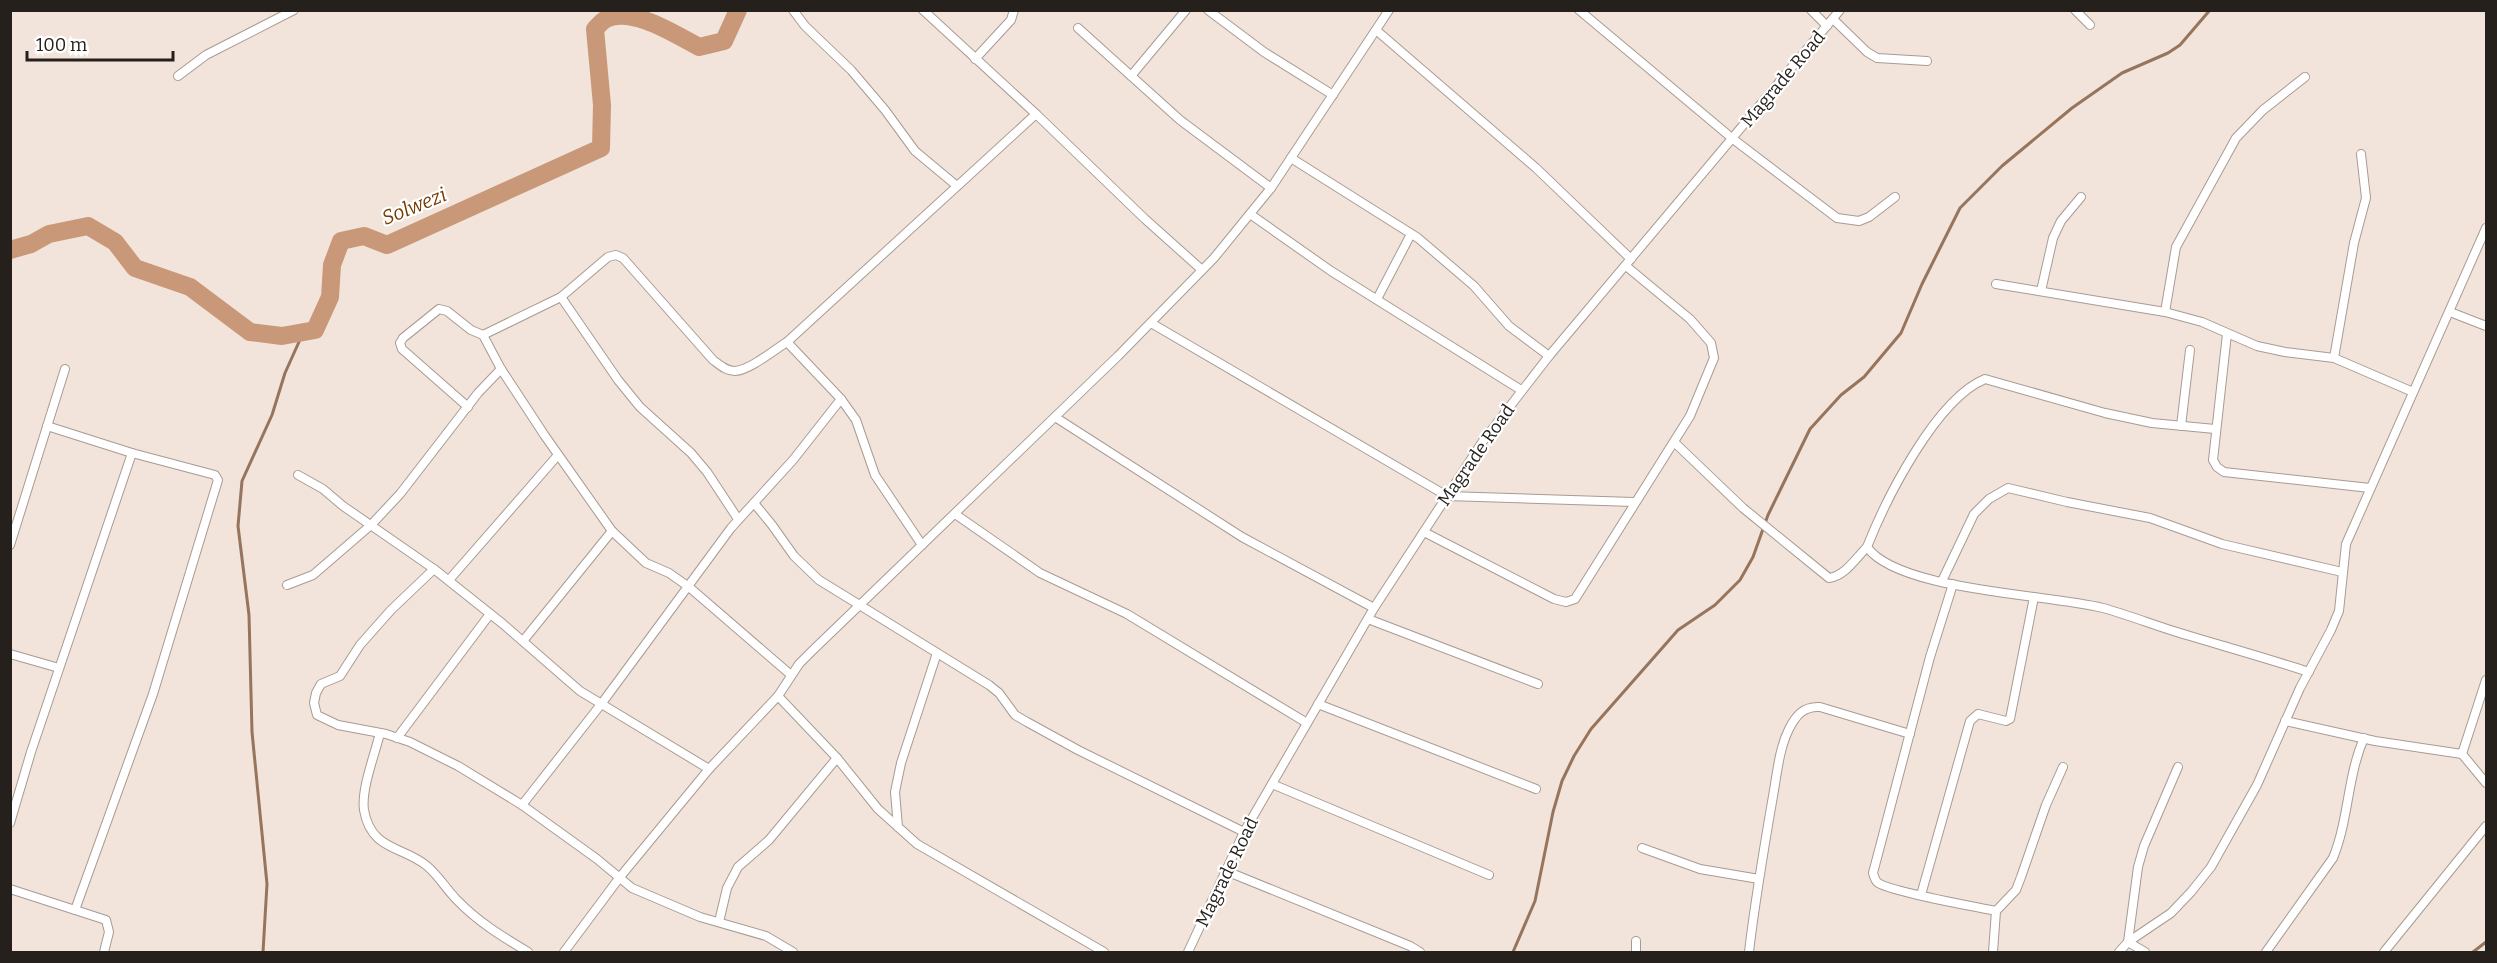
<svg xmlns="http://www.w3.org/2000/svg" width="2497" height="963" font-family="Bitter,serif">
	<rect width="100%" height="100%" fill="#f2e4da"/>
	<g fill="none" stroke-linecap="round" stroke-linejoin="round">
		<g stroke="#97745c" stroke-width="3">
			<polyline points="263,952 267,884 252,732 249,615 238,526 242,481 272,415 285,373 303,333"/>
			<polyline points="1513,952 1535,901 1553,812 1562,781 1574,756 1591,729 1678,630 1715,605 1740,580 1753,557 1768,515 1810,429 1841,395 1864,377 1901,333 1922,284 1960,208 2002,166 2072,108 2122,73 2168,53 2180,45 2210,10"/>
			<polyline points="2473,952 2486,942"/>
		</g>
		<path stroke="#c89878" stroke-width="18" d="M10 250 31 244 49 234 88 226 115 242 135 268 190 287 250 332 282 336 315 330 330 297 332 265 341 241 364 236 387 245 601 148 602 105 595 29C598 26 602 21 606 19 632 6 676 35 699 47L724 41 738 10"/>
		<defs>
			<g id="minor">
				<polyline points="793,10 805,26 851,70 885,110 915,151 957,186"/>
				<polyline points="923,10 1036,114 1145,219 1202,270"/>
				<polyline points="1208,10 1264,52 1333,95"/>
				<polyline points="1579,10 1733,139 1837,218 1859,221 1869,217 1895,197"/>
				<polyline points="1811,10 1827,26"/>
				<polyline points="2075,10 2090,25"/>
				<polyline points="1833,19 1867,52 1877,58 1927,61"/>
				<polyline points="1078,28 1180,120 1271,188"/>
				<polyline points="1376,30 1536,168 1631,259"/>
				<polyline points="975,59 1011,20 1014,10"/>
				<polyline points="178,76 206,55 294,10"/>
				<polyline points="1131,76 1186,10"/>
				<polyline points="1291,158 1418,238 1474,286 1509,326 1549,356"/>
				<polyline points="1250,214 1331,271 1521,390"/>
				<polyline points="1996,284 2165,312 2202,322 2257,346 2285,352 2334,358 2413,392"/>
				<polyline points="2041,291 2053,238 2061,221 2081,197"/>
				<polyline points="561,297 618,380 640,407 691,453 707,472 738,519"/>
				<polyline points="1377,299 1411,234"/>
				<polyline points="2165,312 2176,247 2236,138 2263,110 2305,77"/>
				<polyline points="2450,312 2486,326"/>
				<polyline points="1151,323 1447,496 1634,502"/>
				<polyline points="2227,334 2213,460 2217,467 2224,472 2370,488"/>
				<path d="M483 335 561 297 608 257 616 255 623 258 713 360C720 365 726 371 735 371 750 370 774 350 787 342L1036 114"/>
				<polyline points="787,342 841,399 856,420 875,475 922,545"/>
				<polyline points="2334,358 2354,243 2366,198 2361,154"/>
				<polyline points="468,407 402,349 400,343 403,338 439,309 447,311 471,330 483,335 501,369 545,436 612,531 646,563 669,573 689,587 791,675"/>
				<polyline points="1055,417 1242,537 1374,608"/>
				<polyline points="47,426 132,453 215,475 218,480 153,694 75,910"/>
				<polyline points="2181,426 2190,350"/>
				<path d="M2215 429 2152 423 2105 413 1985 379C1936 399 1886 499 1867 547 1898 591 2048 594 2103 608 2132 616 2161 628 2190 636 2230 648 2269 659 2309 672"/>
				<path d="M1674 442 1743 508 1829 578C1845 576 1856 558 1867 547"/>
				<polyline points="298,475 323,489 343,506 434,569 503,624 580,691 709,769"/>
				<polyline points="754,503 772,525 794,556 819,580 989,685 999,693 1015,715 1027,722 1078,750 1244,832"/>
				<polyline points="955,514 1040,573 1127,614 1307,723"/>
				<polyline points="1424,532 1554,599 1566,602 1575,599 1690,416 1714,358 1711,343 1690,319 1626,266"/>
				<polyline points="10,545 65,369"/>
				<polyline points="434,569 391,610 360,645 340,676 321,684 316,693 314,703 317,715 338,725 386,734 410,742 458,766 522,805 597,859 632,888 700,917 766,936 793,952"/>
				<polyline points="449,580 558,455"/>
				<polyline points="1942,581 1974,514 1989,499 2008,488 2067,502 2150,518 2222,544 2342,572"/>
				<path d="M1953 584 1930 657 1873 873C1874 876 1875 880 1877 882 1886 891 1978 907 1996 911L2016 890 2021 877 2046 805 2063 767"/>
				<polyline points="287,585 313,575 371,525 400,494 478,393 501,369"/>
				<polyline points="1368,619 1538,684"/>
				<polyline points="523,641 612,531"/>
				<polyline points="10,654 59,668"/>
				<polyline points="2486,680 2462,754 2486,783"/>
				<polyline points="778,696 837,758 878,809 917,844 1104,952"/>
				<polyline points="1318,704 1536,789"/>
				<polyline points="2285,721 2375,741 2462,754"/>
				<path d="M380 733C375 754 361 789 364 810 371 851 403 846 427 866 439 876 446 889 457 900 478 922 503 937 528 952"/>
				<polyline points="397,738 490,614"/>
				<polyline points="1272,784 1489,875"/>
				<polyline points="522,805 602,703 731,528 793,460 841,399"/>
				<polyline points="10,823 31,752 132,453"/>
				<polyline points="898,827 895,792 901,763 937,653"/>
				<polyline points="1642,848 1700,869 1759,879"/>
				<polyline points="1226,871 1410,946 1420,952"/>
				<polyline points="10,889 106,920 109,932 104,952"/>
				<polyline points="1921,895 1970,721 1978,714 2006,721 2010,719 2034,597"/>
				<polyline points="719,922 727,888 738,867 769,840 837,758"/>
				<polyline points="564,952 620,877 709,769 778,696 799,664 812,651 1118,356 1214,258 1271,188 1389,10"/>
				<polyline points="1188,952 1244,832 1374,608 1483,441 1549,356 1840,10"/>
				<polyline points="1636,952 1636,941"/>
				<path d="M1749 952C1755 900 1764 848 1773 796 1777 774 1779 749 1789 729 1796 715 1804 706 1820 707L1910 734"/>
				<polyline points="1993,952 1996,911"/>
				<polyline points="2119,952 2128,942 2171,913 2191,892 2211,867 2257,785 2300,688 2331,630 2339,611 2346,544 2486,228"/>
				<polyline points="2145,952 2128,942 2138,867 2144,846 2178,767"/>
				<path d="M2266 952 2333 858C2349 819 2347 777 2364 738"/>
				<polyline points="2384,952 2486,826"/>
			</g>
		</defs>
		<use href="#minor" stroke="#a89b92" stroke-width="10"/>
		<use href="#minor" stroke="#fff" stroke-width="8"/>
	</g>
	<g text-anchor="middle" stroke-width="4.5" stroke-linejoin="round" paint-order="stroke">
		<g font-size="18" fill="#25201c" stroke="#fff">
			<text transform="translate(1783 79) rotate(-50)" y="6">Magrade Road</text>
			<text transform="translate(1476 455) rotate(-55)" y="6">Magrade Road</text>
			<text transform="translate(1227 872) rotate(-64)" y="6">Magrade Road</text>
		</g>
		<g font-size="20" font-style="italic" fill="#773c03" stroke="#fff">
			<text transform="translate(414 206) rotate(-22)" y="7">Solwezi</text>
		</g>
	</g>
	<rect width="2497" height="963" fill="none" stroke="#25201c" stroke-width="24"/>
	<path d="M27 51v9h146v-9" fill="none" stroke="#25201c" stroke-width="3"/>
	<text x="36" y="51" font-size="18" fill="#25201c" stroke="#ffffff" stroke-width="4.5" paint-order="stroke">100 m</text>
</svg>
